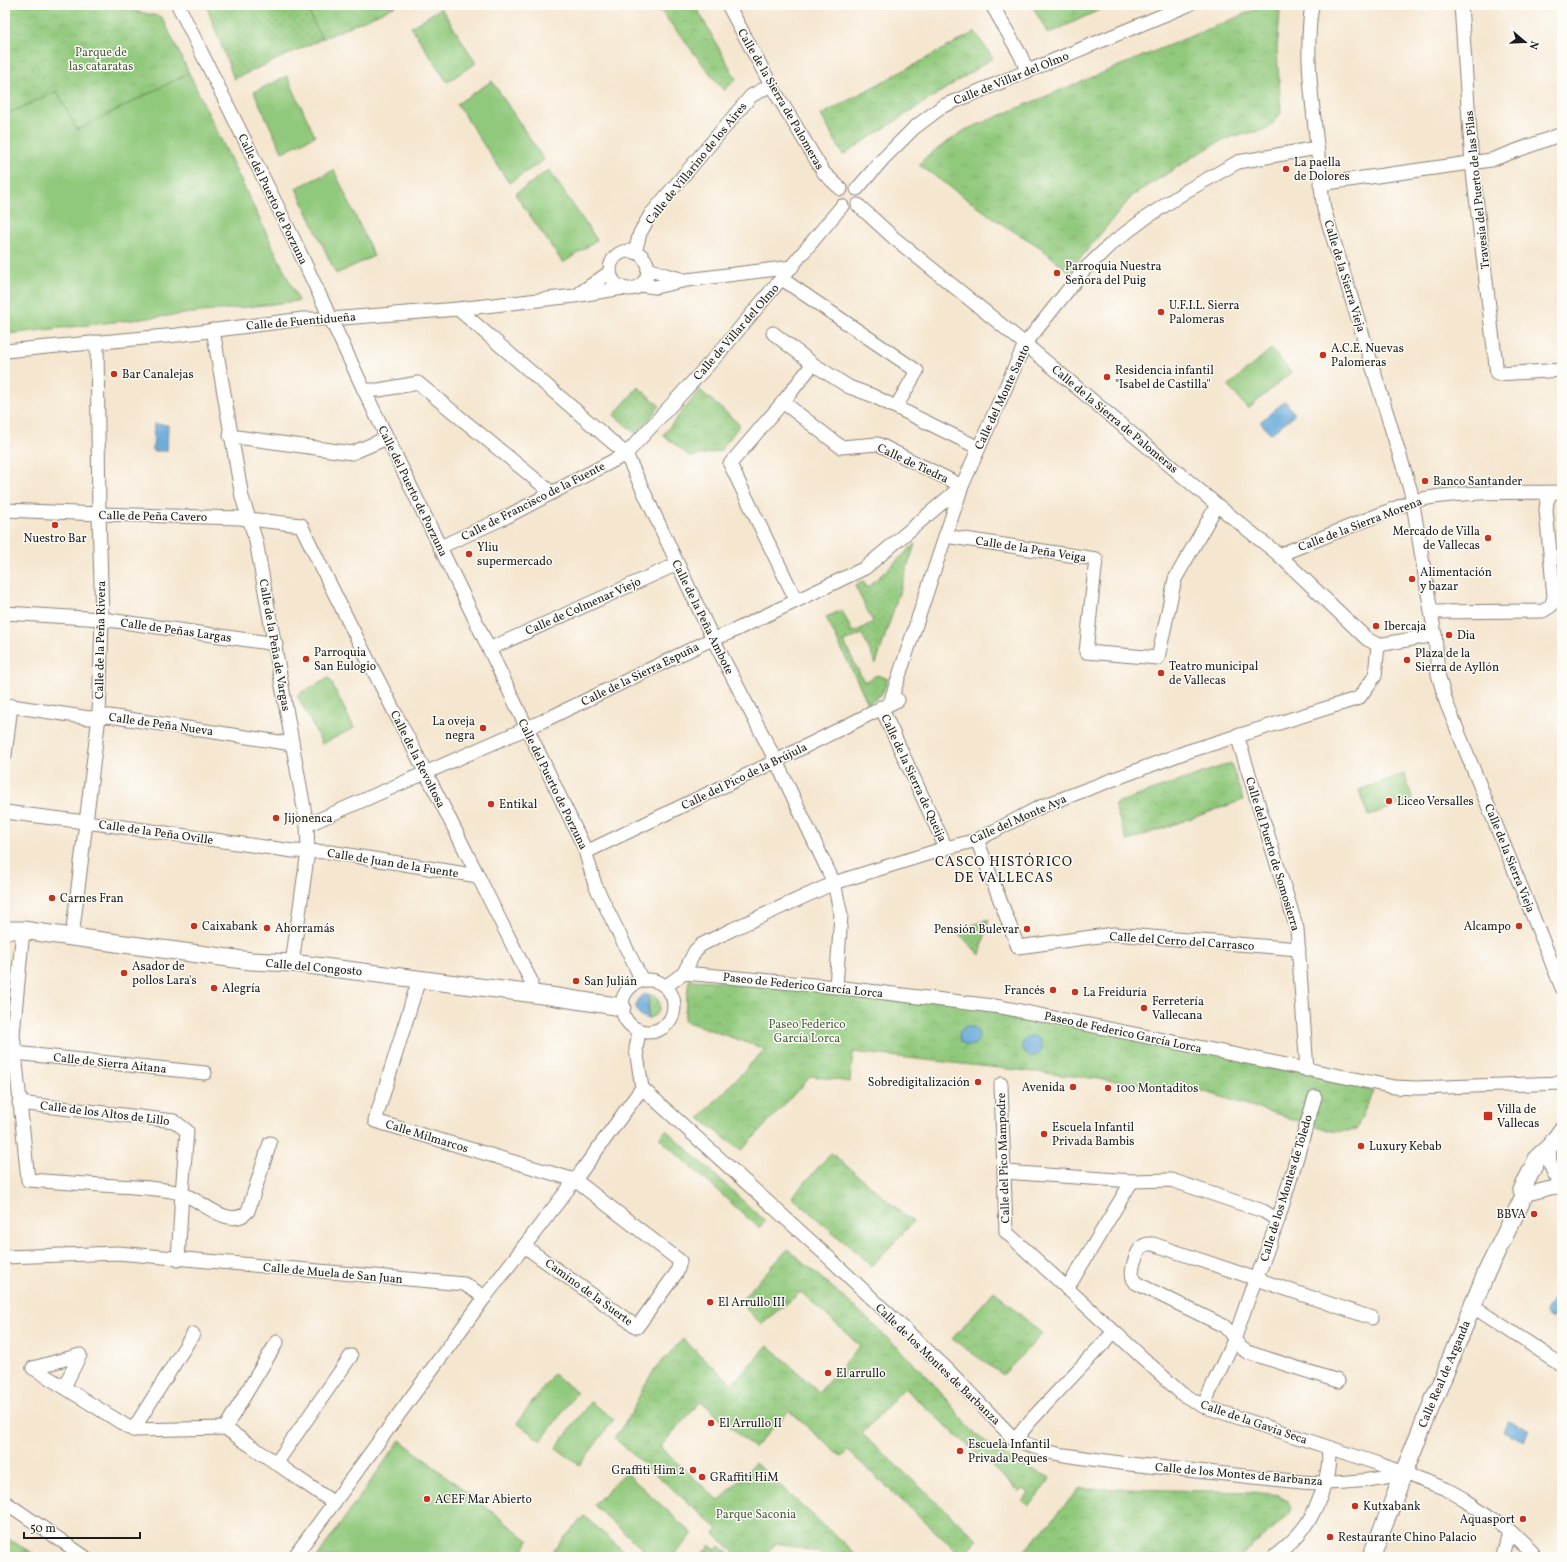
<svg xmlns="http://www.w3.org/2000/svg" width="1567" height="1562" font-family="Vollkorn,serif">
	<defs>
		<pattern id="grass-tufts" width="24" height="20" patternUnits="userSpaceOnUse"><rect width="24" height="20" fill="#91c97b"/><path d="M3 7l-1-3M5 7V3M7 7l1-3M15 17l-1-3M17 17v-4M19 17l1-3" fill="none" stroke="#7cac6a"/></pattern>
		<pattern id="park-crowns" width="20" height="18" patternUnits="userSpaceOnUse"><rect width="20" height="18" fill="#91c97b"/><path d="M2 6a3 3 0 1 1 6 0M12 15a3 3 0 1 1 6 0" fill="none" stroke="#7cac6a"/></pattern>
		<pattern id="garden-dots" width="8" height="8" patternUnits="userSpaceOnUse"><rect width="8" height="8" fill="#91c97b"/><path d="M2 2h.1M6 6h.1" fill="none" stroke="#7cac6a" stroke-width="1.8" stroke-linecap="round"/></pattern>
	</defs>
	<rect width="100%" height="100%" fill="#fdfcf7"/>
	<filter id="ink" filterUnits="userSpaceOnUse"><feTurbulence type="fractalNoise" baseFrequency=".025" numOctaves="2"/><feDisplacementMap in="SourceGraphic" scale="8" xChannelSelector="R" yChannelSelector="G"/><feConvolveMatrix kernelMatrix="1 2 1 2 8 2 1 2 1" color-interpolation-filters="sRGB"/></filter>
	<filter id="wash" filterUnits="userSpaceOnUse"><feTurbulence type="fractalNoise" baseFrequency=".012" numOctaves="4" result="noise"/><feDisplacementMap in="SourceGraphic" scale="16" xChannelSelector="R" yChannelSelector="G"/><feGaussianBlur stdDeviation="0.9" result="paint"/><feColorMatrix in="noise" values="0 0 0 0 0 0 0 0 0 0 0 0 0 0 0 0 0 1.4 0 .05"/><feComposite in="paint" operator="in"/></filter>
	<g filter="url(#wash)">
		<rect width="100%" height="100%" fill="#f5e6cf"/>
		<polygon fill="url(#grass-tufts)" stroke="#56724c" points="1266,5 1270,5 1280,12 1277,50 1281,113 1268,129 1232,137 1215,144 1193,157 1132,196 1069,272 1040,247 1005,226 919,165 927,156 965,130"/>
		<g fill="url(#park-crowns)" stroke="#56724c">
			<polygon points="5,5 107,5 162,17 189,73 77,131 57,91 5,115"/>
			<polygon points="305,5 398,5 322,39"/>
			<polygon points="656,5 695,5 736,79 724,91"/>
			<polygon points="1032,5 1110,5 1048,34"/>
			<polygon points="975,32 993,58 843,155 821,115"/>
			<polygon points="700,390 740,425 720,451 691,457 663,435"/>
			<polygon points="1231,763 1243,800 1127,841 1114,804"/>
			<polygon points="689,980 836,987 1001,1007 1294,1067 1373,1091 1356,1130 1335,1132 1199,1090 853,1052 850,1082 811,1076 741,1151 699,1118 765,1049 684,1021"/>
			<polygon points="666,1130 765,1221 759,1228 659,1138"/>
			<polygon points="831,1153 913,1222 872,1266 792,1197"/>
			<polygon points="788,1249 858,1310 926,1375 975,1434 1010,1459 1051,1478 1029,1506 1022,1501 1029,1493 1024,1489 1020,1492 904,1388 862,1434 977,1539 962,1556 848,1451 842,1457 789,1411 754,1448 701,1401 660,1447 719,1501 755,1463 859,1557 824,1557 818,1552 777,1543 762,1557 738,1557 714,1534 718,1529 614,1438 631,1414 644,1386 655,1369 683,1339 732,1384 768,1345 819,1392 860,1346 801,1292 761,1324 739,1302"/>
			<polygon points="994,1291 1042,1334 1003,1375 952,1339"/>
			<polygon points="1080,1488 1252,1492 1279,1495 1287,1500 1291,1507 1289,1513 1283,1520 1240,1557 1019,1557"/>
			<polygon points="5,1537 39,1557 5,1557"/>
			<polygon points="710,1545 716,1550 720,1546 732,1557 699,1557"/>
		</g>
		<g fill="url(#garden-dots)" stroke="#56724c">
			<polygon points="206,5 305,5 322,39 234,79"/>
			<polygon points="638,387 660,406 636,434 614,415"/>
			<path d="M915 544 876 664 862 634 844 642 864 682 877 675 888 679C883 693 882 697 868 703L826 617 842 610 853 633 873 622 855 586 863 581 867 588Z"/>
			<polygon points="989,919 980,955 956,931"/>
			<path d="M649 994 656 997C663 1006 659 1016 648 1018Z"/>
		</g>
		<g fill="#91c97b" stroke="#56724c">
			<polygon points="441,8 476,63 447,82 411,27"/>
			<polygon points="189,73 299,301 8,334 5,328 5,115 57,91 77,130"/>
			<polygon points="287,76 315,136 282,152 254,92"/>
			<polygon points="492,81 544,160 509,183 457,104"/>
			<polygon points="334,170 374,256 336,274 296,188"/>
			<polygon points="549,170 597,240 563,263 515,194"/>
			<polygon points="1271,349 1291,372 1248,409 1228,386"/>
			<polygon points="329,678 354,728 322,744 297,695"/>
			<polygon points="1404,774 1413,800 1368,816 1359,790"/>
			<polygon points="553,1374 577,1392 541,1441 517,1423"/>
			<polygon points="590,1402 614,1419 580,1465 556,1448"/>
			<polygon points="400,1440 529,1541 521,1555 523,1557 317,1557"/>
			<polygon points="625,1472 693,1534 672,1557 651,1557 594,1505"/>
			<polygon points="584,1516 630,1557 555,1557 551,1553"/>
		</g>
		<g fill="#61a6d7" stroke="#3e617a">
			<polygon points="1285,401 1295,414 1271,434 1260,422"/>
			<polygon points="154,424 168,425 167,451 153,451"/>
			<path d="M648 994V1019C632 1015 632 996 648 994Z"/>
			<circle cx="969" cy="1036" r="10"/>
			<circle cx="1032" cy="1046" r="10"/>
			<path d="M1554 1298H1559L1561 1302C1559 1310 1559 1325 1547 1315L1546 1312Z"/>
			<polygon points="1509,1421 1528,1430 1523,1441 1504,1432"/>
		</g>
	</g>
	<g filter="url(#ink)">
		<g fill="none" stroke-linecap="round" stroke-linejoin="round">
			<defs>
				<g id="minor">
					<polyline points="178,5 293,238 364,390 469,607 584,847 595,885 642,980"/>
					<polyline points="728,5 771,85 824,173 841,189"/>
					<polyline points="992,5 1021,56 1027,71"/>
					<path d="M1312 5C1305 48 1311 93 1316 136 1319 160 1320 185 1324 209L1411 492 1435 635 1438 674 1446 702 1562 988"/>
					<polyline points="1461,5 1472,163 1497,374 1562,370"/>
					<polyline points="1320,184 1491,160 1562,134"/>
					<polyline points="857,189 883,159 914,128 943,106 1188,5"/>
					<polyline points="858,205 894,238 1025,344 1217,505 1279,555 1367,639 1378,645 1435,635"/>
					<circle cx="629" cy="270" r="19"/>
					<polyline points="635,252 640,233 651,214 751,96 771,85"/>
					<polyline points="648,269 666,275 681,279"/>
					<polyline points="782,279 917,371 896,407"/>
					<polyline points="641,285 655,287 687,280 792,267"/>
					<polyline points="580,293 610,272"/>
					<polyline points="458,309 626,454 713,639 776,761 834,883 841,915 836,987"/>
					<polyline points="213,330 242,497 256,541 307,825 308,851 292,963"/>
					<polyline points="773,333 813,364 849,387 871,395 979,448"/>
					<polyline points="5,351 177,335 303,319 330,319 458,309 574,296 623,288"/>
					<polyline points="364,390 379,390 418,383 552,493"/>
					<polyline points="230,436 352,453 387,438"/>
					<path d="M5 510 99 514 240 518 301 525C341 609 384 691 426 773 462 842 495 912 531 981L530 994"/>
					<polyline points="945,536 1096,559 1086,652 1158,658 1175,579 1217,505"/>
					<polyline points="440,547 506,517 626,454 720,352 842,206"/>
					<path d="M1279 555 1413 501C1460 490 1513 493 1562 492"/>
					<polyline points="796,600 730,464 783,402 813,364"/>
					<polyline points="1431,612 1543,611 1551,606 1554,597 1546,510 1547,501 1551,493"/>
					<polyline points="5,613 102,619 276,644"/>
					<polyline points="489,649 677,564"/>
					<polyline points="890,703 962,486 1025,344 1084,270 1111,244 1147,217 1188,190 1238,162 1317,148"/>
					<polyline points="5,705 89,718 109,716 292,744"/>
					<polyline points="881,707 946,848"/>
					<polyline points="1237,735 1297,929 1307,1070"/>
					<polyline points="5,755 11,706"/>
					<polyline points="5,812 109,825 293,851 330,852 478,876"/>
					<polyline points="307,825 543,721 706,642 729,633 865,568 962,486 878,444 841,447 783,402"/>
					<polyline points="977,840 1018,947 1114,934 1299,949"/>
					<polyline points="586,852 776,761 898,700"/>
					<path d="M23 930 13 1034 28 1180C57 1182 87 1184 116 1186 138 1187 160 1188 180 1193 199 1197 229 1232 248 1211L270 1143"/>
					<polyline points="72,937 99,716 102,619 99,514 97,342"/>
					<polyline points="684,973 836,987 1001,1007 1394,1087 1416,1088 1562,1083"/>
					<polyline points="419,979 375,1121 575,1180 680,1261 677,1272 637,1327 524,1246"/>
					<circle cx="648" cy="1006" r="26"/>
					<polyline points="666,986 684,973 695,951 701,945 733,929 834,883 946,848 977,840 1040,807 1186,752 1359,698 1375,676 1378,645"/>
					<polyline points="15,1053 205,1073"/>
					<polyline points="1001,1084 1006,1232 1182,1394 1203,1406 1382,1465 1446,1489 1464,1499 1509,1530 1531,1551 1535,1557"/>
					<path d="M642 1088 826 1255 947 1369 1015 1440 1049 1452 1064 1455 1120 1463 1302 1482C1336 1485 1370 1481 1403 1474"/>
					<polyline points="19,1103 174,1121 187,1131 182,1193 178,1260"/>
					<path d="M1550 1146C1548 1162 1551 1172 1562 1184"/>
					<polyline points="1005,1172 1132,1181 1171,1180 1263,1211 1278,1220"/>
					<path d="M1525 1194C1538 1193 1548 1186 1562 1187"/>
					<polyline points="5,1257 118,1253 464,1284 485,1297"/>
					<polyline points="1067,1289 1132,1181"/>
					<polyline points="1472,1306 1562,1365"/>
					<polyline points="33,1368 133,1430 225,1428 334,1503"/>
					<polyline points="33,1368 80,1355 64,1387"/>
					<path d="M1338 1381 1247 1352C1235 1345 1233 1334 1224 1326L1136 1283C1135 1281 1133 1280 1133 1278 1130 1270 1137 1250 1143 1246 1147 1243 1149 1244 1153 1244L1372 1318"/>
					<polyline points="1203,1406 1234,1340 1251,1291 1261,1267 1278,1220 1315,1097"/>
					<polyline points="225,1428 277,1342"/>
					<polyline points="133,1430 193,1334"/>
					<polyline points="1015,1440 1031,1420 1114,1332"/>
					<polyline points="277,1462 351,1356"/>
					<polyline points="5,1502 85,1557"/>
					<polyline points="294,1557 485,1297 575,1180 642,1088 636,1049 639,1031"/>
					<path d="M1274 1557C1286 1547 1300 1535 1308 1522 1320 1502 1332 1471 1328 1448"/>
					<polyline points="1503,1557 1509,1530"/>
				</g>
				<g id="tertiary">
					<polyline points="5,930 23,930 50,934 251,961 292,963 550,996 622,1007"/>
					<polyline points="1371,1557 1391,1507 1403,1474 1487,1271 1525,1194 1522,1190 1538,1157 1550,1146 1562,1130"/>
				</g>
			</defs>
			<use href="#minor" stroke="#888176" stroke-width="15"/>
			<use href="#tertiary" stroke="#888176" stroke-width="19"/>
			<use href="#minor" stroke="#fff" stroke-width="13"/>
			<use href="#tertiary" stroke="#fff" stroke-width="17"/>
		</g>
	</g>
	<g fill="#c8321e" stroke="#fdfcf7" stroke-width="1.5">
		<circle cx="1286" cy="169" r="4"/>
		<circle cx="1057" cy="273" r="4"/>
		<circle cx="1161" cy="312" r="4"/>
		<circle cx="1323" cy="355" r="4"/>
		<circle cx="114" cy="374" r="4"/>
		<circle cx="1107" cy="377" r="4"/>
		<circle cx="1425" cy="481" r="4"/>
		<circle cx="55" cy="525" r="4"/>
		<circle cx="1488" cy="538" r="4"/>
		<circle cx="469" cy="554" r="4"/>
		<circle cx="1412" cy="579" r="4"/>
		<circle cx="1376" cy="626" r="4"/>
		<circle cx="1449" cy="635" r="4"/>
		<circle cx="306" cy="659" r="4"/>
		<circle cx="1407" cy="660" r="4"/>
		<circle cx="1161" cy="673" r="4"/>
		<circle cx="483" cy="728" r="4"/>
		<circle cx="1389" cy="801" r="4"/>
		<circle cx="491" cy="804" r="4"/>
		<circle cx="276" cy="818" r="4"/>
		<circle cx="52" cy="898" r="4"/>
		<circle cx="194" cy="926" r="4"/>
		<circle cx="1519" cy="926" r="4"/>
		<circle cx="267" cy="928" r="4"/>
		<circle cx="1027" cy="929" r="4"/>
		<circle cx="124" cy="973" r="4"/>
		<circle cx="576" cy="981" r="4"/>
		<circle cx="214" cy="988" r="4"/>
		<circle cx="1053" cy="990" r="4"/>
		<circle cx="1075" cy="992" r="4"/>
		<circle cx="1144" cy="1008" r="4"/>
		<circle cx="978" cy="1082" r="4"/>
		<circle cx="1073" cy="1087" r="4"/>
		<circle cx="1108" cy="1088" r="4"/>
		<rect x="1483" y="1111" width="10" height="10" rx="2"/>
		<circle cx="1044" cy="1134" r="4"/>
		<circle cx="1361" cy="1146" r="4"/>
		<circle cx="1534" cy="1214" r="4"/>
		<circle cx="710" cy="1302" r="4"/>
		<circle cx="828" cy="1373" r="4"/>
		<circle cx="711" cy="1423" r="4"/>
		<circle cx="960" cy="1451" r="4"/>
		<circle cx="693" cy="1470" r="4"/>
		<circle cx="702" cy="1477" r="4"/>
		<circle cx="427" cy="1499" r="4"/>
		<circle cx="1355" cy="1506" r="4"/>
		<circle cx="1523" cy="1519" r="4"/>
		<circle cx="1330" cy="1537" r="4"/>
	</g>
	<g text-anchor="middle" stroke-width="3" stroke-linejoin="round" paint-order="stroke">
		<g font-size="12" fill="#4b6142" stroke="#fdfcf7">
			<text x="101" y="56">Parque de<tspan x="101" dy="14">las cataratas</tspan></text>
			<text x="807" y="1028">Paseo Federico<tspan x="807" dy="14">García Lorca</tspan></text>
			<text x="756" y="1518">Parque Saconia</text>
		</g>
		<g font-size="12" fill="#1c1c1c" stroke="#fdfcf7">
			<text transform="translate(1011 78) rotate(-22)" y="4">Calle de Villar del Olmo</text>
			<text transform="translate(781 99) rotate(60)" y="4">Calle de la Sierra de Palomeras</text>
			<text transform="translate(696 163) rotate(-51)" y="4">Calle de Villarino de los Aires</text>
			<text transform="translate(1477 190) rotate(-96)" y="4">Travesía del Puerto de las Pilas</text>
			<text transform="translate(273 199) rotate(64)" y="4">Calle del Puerto de Porzuna</text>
			<text transform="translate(1345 276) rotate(73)" y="4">Calle de la Sierra Vieja</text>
			<text transform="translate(301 321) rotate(-5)" y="4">Calle de Fuentidueña</text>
			<text transform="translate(736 332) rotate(-49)" y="4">Calle de Villar del Olmo</text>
			<text transform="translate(1002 397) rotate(-65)" y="4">Calle del Monte Santo</text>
			<text transform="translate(1115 419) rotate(40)" y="4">Calle de la Sierra de Palomeras</text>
			<text transform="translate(913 463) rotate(25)" y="4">Calle de Tiedra</text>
			<text transform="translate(413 491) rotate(64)" y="4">Calle del Puerto de Porzuna</text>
			<text transform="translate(533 501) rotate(-27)" y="4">Calle de Francisco de la Fuente</text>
			<text transform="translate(153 516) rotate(1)" y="4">Calle de Peña Cavero</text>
			<text transform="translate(1360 524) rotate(-21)" y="4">Calle de la Sierra Morena</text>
			<text transform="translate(1031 549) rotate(9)" y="4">Calle de la Peña Veiga</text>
			<text transform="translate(583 606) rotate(-24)" y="4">Calle de Colmenar Viejo</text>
			<text transform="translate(703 617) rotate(64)" y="4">Calle de la Peña Ambote</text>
			<text transform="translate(176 630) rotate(8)" y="4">Calle de Peñas Largas</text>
			<text transform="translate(100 640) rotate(-89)" y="4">Calle de la Peña Rivera</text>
			<text transform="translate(275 645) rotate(80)" y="4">Calle de la Peña de Vargas</text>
			<text transform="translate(640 674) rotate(-26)" y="4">Calle de la Sierra Espuña</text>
			<text transform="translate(161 724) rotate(8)" y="4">Calle de Peña Nueva</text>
			<text transform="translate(418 759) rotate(63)" y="4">Calle de la Revoltosa</text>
			<text transform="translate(744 776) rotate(-26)" y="4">Calle del Pico de la Brújula</text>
			<text transform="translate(914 778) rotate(65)" y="4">Calle de la Sierra de Queija</text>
			<text transform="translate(553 784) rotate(64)" y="4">Calle del Puerto de Porzuna</text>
			<text transform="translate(1018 819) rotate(-24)" y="4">Calle del Monte Aya</text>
			<text transform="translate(156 832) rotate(8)" y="4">Calle de la Peña Oville</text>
			<text transform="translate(1273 854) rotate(73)" y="4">Calle del Puerto de Somosierra</text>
			<text transform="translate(1510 858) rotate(68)" y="4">Calle de la Sierra Vieja</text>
			<text transform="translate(393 863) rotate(9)" y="4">Calle de Juan de la Fuente</text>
			<text transform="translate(1182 941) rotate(4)" y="4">Calle del Cerro del Carrasco</text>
			<text transform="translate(314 967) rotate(5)" y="4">Calle del Congosto</text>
			<text transform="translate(803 985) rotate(6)" y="4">Paseo de Federico García Lorca</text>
			<text transform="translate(1123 1032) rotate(12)" y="4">Paseo de Federico García Lorca</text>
			<text transform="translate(110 1063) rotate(6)" y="4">Calle de Sierra Aitana</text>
			<text transform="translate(105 1113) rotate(7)" y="4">Calle de los Altos de Lillo</text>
			<text transform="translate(427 1136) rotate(17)" y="4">Calle Milmarcos</text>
			<text transform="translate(1003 1158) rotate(-92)" y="4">Calle del Pico Mampodre</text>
			<text transform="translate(1286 1188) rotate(-73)" y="4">Calle de los Montes de Toledo</text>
			<text transform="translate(333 1273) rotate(5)" y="4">Calle de Muela de San Juan</text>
			<text transform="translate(589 1292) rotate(36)" y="4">Camino de la Suerte</text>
			<text transform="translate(938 1364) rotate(44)" y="4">Calle de los Montes de Barbanza</text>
			<text transform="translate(1444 1374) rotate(-67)" y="4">Calle Real de Arganda</text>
			<text transform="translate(1254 1422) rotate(19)" y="4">Calle de la Gavia Seca</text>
			<text transform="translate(1239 1474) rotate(5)" y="4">Calle de los Montes de Barbanza</text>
		</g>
		<g font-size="12" fill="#1c1c1c" stroke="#fdfcf7" text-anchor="start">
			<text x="1294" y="166">La paella<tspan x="1294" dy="14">de Dolores</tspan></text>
			<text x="1065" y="270">Parroquia Nuestra<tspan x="1065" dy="14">Señora del Puig</tspan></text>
			<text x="1169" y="309">U.F.I.L. Sierra<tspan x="1169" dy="14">Palomeras</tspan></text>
			<text x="1331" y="352">A.C.E. Nuevas<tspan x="1331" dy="14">Palomeras</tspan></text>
			<text x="1115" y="374">Residencia infantil<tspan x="1115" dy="14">"Isabel de Castilla"</tspan></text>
			<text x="122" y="378">Bar Canalejas</text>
			<text x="1433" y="485">Banco Santander</text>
			<text x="1480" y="535" text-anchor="end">Mercado de Villa<tspan x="1480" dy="14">de Vallecas</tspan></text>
			<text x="55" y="542" text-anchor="middle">Nuestro Bar</text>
			<text x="477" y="551">Yliu<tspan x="477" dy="14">supermercado</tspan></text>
			<text x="1420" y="576">Alimentación<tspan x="1420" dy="14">y bazar</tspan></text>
			<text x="1384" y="630">Ibercaja</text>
			<text x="1457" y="639">Dia</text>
			<text x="314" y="656">Parroquia<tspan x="314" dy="14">San Eulogio</tspan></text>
			<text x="1415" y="657">Plaza de la<tspan x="1415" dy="14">Sierra de Ayllón</tspan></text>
			<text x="1169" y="670">Teatro municipal<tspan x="1169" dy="14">de Vallecas</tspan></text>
			<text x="475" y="725" text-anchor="end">La oveja<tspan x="475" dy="14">negra</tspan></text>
			<text x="1397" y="805">Liceo Versalles</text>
			<text x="499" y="808">Entikal</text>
			<text x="284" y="822">Jijonenca</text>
			<text x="60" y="902">Carnes Fran</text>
			<text x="202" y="930">Caixabank</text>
			<text x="1511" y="930" text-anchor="end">Alcampo</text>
			<text x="275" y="932">Ahorramás</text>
			<text x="1019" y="933" text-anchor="end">Pensión Bulevar</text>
			<text x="132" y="970">Asador de<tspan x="132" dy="14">pollos Lara's</tspan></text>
			<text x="584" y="985">San Julián</text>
			<text x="222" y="992">Alegría</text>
			<text x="1045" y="994" text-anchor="end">Francés</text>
			<text x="1083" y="996">La Freiduría</text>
			<text x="1152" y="1005">Ferretería<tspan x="1152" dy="14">Vallecana</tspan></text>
			<text x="970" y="1086" text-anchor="end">Sobredigitalización</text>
			<text x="1065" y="1091" text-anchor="end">Avenida</text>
			<text x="1116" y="1092">100 Montaditos</text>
			<text x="1497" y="1113">Villa de<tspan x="1497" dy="14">Vallecas</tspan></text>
			<text x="1052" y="1131">Escuela Infantil<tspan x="1052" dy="14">Privada Bambis</tspan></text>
			<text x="1369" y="1150">Luxury Kebab</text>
			<text x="1526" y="1218" text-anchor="end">BBVA</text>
			<text x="718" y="1306">El Arrullo III</text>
			<text x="836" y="1377">El arrullo</text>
			<text x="719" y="1427">El Arrullo II</text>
			<text x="968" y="1448">Escuela Infantil<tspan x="968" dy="14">Privada Peques</tspan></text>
			<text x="685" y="1474" text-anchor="end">Graffiti Him 2</text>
			<text x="710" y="1481">GRaffiti HiM</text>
			<text x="435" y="1503">ACEF Mar Abierto</text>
			<text x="1363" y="1510">Kutxabank</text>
			<text x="1515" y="1523" text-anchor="end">Aquasport</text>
			<text x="1338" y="1541">Restaurante Chino Palacio</text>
		</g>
		<g font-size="14" letter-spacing="1" fill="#1c1c1c" stroke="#fdfcf7">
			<text x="1004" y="866">CASCO HISTÓRICO<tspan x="1004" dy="16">DE VALLECAS</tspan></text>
		</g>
	</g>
	<rect width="1567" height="1562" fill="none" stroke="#fdfcf7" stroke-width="20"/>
	<g transform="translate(1525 42) rotate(109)" stroke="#fdfcf7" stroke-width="3" paint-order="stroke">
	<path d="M0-3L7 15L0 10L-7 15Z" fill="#1c1c1c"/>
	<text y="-6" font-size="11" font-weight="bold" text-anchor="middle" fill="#1c1c1c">N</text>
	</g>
	<path d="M24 1532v6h116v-6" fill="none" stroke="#1c1c1c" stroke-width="2"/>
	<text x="30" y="1532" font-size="12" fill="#1c1c1c" stroke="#fdfcf7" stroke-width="3" paint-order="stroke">50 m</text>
</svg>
